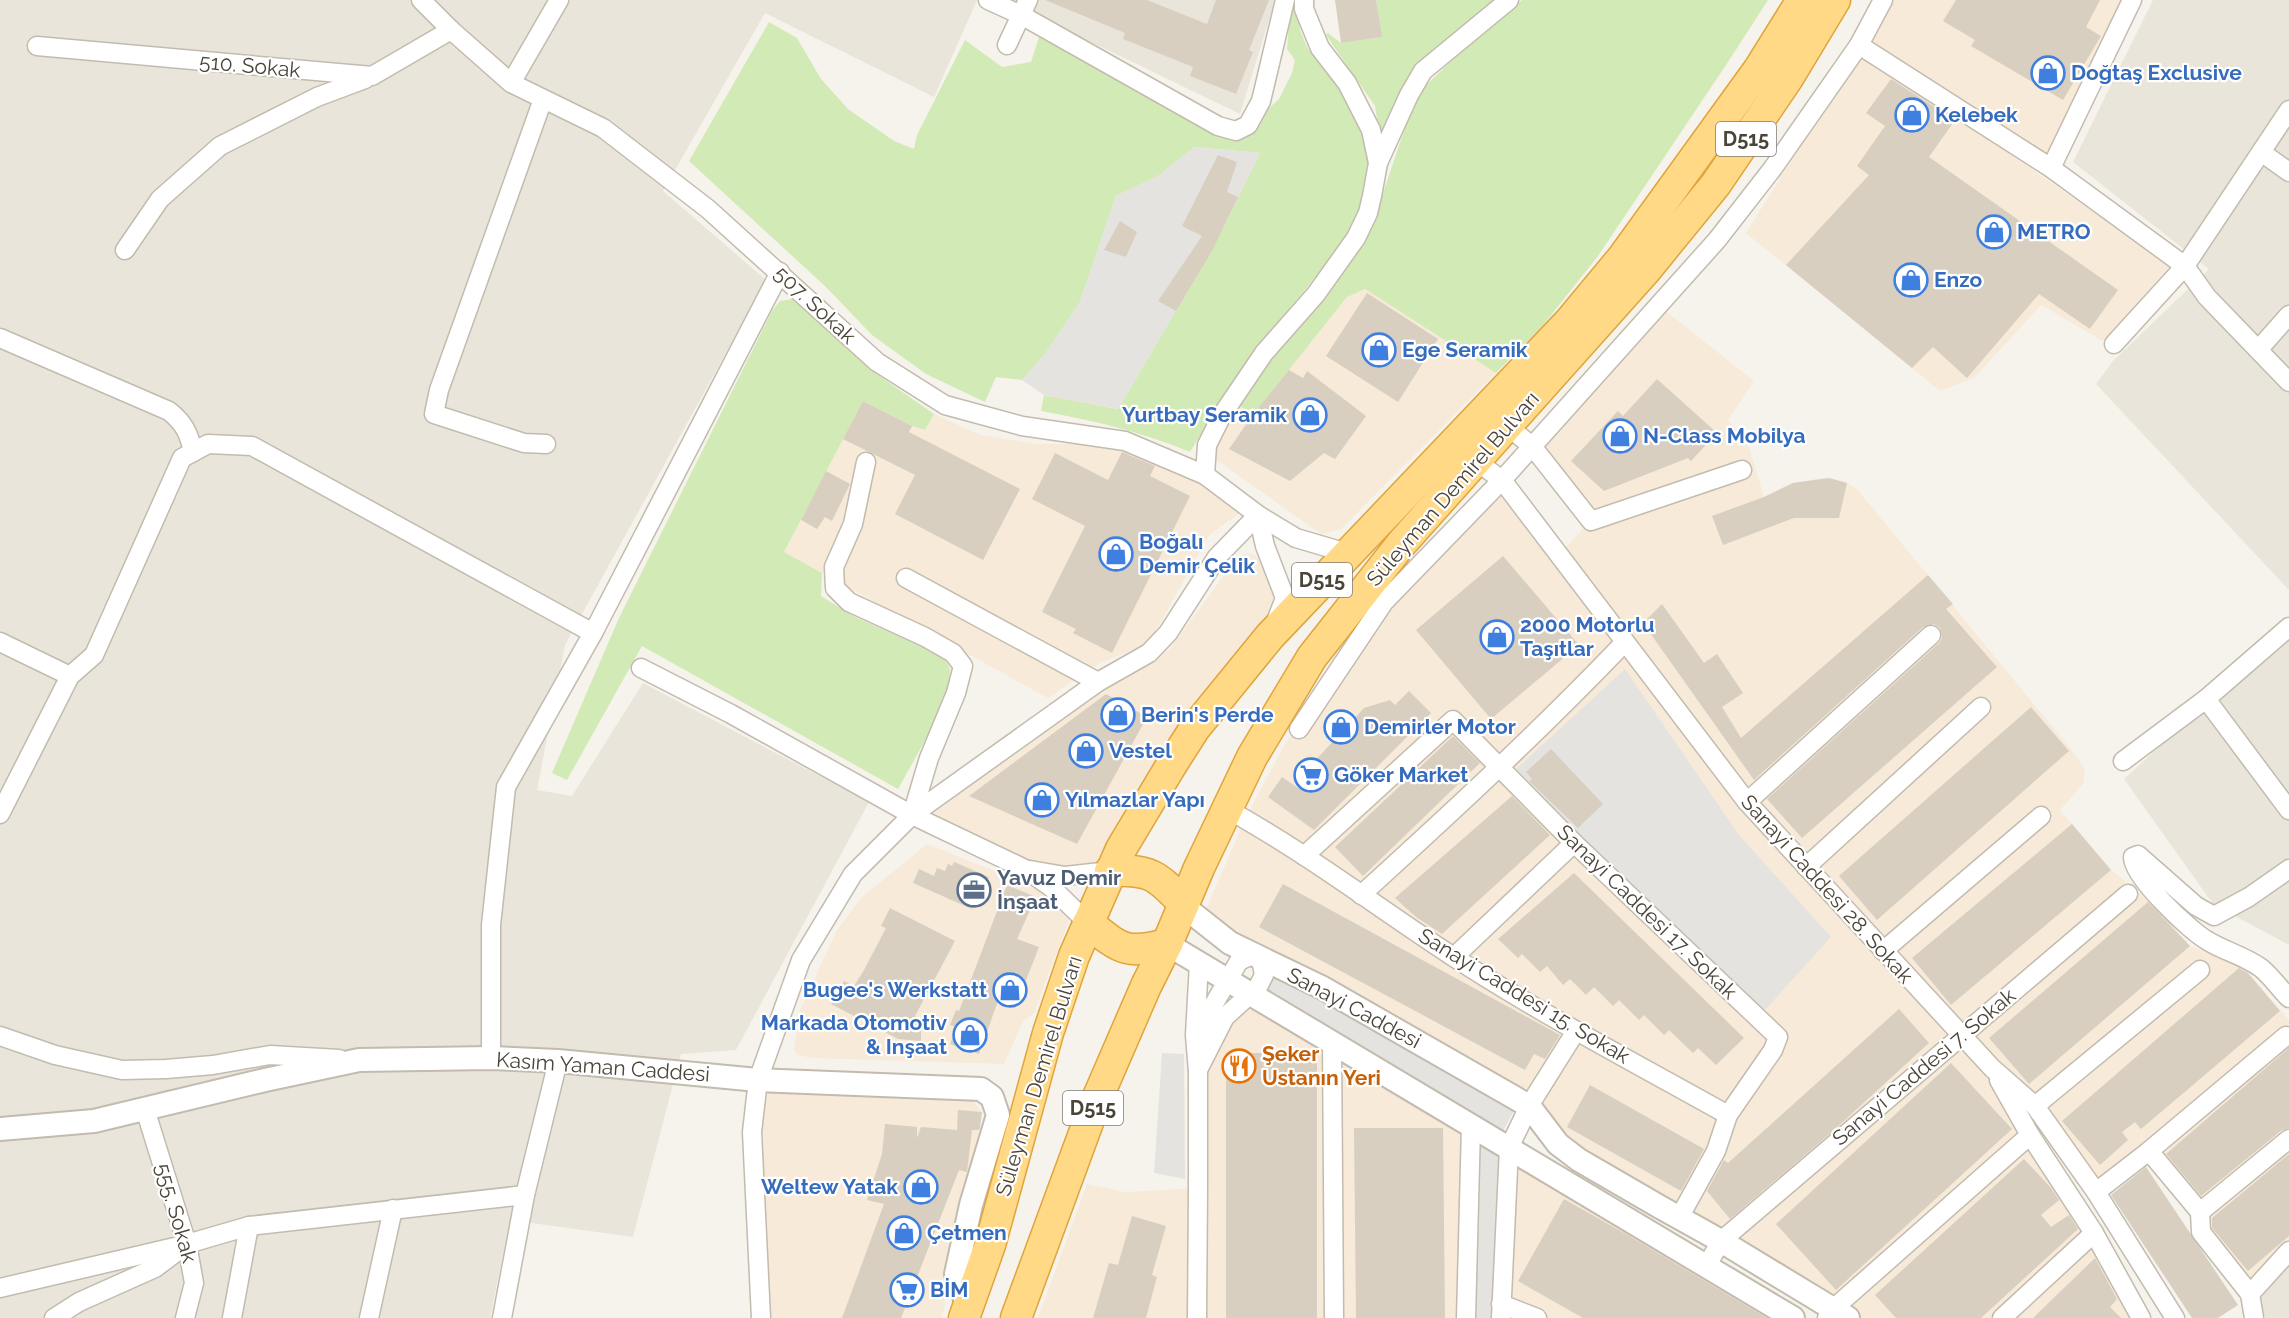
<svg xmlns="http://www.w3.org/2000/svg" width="2289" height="1318" font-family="Raleway,sans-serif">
	<rect width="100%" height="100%" fill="#f6f3ec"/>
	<g fill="#eae5da">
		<polygon points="0,0 977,0 934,97 765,13 663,191 766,280 565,645 537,790 572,796 643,683 869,802 736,1050 681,1054 633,1237 510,1220 490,1318 0,1318"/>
		<polygon points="1004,0 1275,0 1240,114"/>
		<polygon points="2153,0 2289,0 2289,590 2096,384 2113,361 2209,269 2073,162"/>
		<polygon points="2289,628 2289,945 2213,904 2124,779"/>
		<polygon points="2289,1251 2289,1318 2266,1318 2250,1294"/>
	</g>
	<g fill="#f7ead8">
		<polygon points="1883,0 2132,0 2051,168 1859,45"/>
		<polygon points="1864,55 1957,117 2170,266 2103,341 2041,305 1974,378 1940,391 1746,233 1807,135"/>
		<polygon points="1365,289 1496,373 1341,529 1321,534 1214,458 1214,447 1239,406 1254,414 1348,296"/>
		<polygon points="1658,305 1754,381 1728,420 1749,447 1764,497 1793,483 1816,479 1829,478 1847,483 1857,489 2078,758 2085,770 2083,784 2060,810 2111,870 2150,900 2190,946 2242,966 2289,1020 2289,1251 2250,1294 2201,1232 2200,1212 2149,1152 2096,1192 1993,1070 2141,1318 1848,1318 1579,1160 1529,1106 1201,921 1245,819 1287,740 1299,729 1384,602 1502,480 1559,555 1590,521 1532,446"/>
		<polygon points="863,401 912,426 925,430 934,414 980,435 1038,444 1119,444 1196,480 1240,513 1209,535 1154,634 1142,646 1100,663 1048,698 784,552"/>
		<polygon points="1246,553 1253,554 1264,564 1275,593 1274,610 1193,707 1159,756 1095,872 1065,876 912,815 1098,682 1113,685 1169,650 1236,559"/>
		<polygon points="927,844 1042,890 1069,920 1034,1013 1023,1021 1004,1064 813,1058 797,1055 794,1049 800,1010 837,930 861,898"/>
		<polygon points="1249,993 1471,1126 1466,1318 1038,1318 1087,1184 1125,1192 1198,1188 1198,1072"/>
		<polygon points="776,1092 971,1099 982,1112 972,1174 949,1240 944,1309 941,1318 768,1318 762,1121 764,1104 768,1094"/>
		<polygon points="1509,1148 1793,1318 1501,1318"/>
	</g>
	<g fill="#d2eab5">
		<path d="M1291 0H1298L1300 30 1307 47 1341 89 1360 124 1368 159 1359 211 1343 244 1265 338 1228 389 1190 452C1139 431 1095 421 1041 411L1044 395 1118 409 1213 248 1260 153 1194 147 1158 176 1116 196 1080 302 1045 354 1022 380 996 377 985 402 926 374 872 335 826 287 689 161 769 22 797 38 821 79 848 109 894 141 914 149 917 135 965 40 1002 67 1031 62 1039 37 1230 138 1243 136 1259 127 1266 111 1279 99 1292 73 1295 60 1287 49Z"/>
		<polygon points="1376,0 1498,0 1431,56 1384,139 1378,124 1375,106 1326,35 1328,33 1341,43 1381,37"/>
		<polygon points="1522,0 1768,0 1728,62 1598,256 1544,324 1496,373 1365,289 1347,297 1254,414 1239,406 1282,343 1360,246 1380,202 1416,95 1469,44"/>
		<polygon points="792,299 801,301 878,375 934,414 925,430 912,426 863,401 784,552 822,573 821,596 855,617 943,656 950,669 948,699 898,789 642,646 567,780 552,773 619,618 772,311 780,301"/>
	</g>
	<g fill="#e5e3e0">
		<polygon points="1194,147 1260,153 1213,248 1118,409 1044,395 1022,380 1045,354 1080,302 1116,196 1158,176"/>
		<polygon points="1625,669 1739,835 1831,937 1765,1010 1610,869 1515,770"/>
		<polygon points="1275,974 1516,1107 1502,1133 1264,995 1265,987"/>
		<polygon points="1162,1053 1184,1054 1185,1179 1154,1173"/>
		<polygon points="1471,1126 1509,1148 1501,1318 1466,1318"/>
	</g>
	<g fill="#d8cfc1">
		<polygon points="1045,0 1147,0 1207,24 1216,0 1269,0 1249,50 1253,52 1236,94 1190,76 1193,67 1123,39 1125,33"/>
		<polygon points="1335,0 1376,0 1382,37 1341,43"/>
		<polygon points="1956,0 2100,0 2086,27 2101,36 2063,100 1971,46 1975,40 1943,21"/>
		<polygon points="1891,79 1955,120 1929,157 2118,290 2090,329 2039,294 1967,378 1933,347 1912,368 1786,265 1869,175 1857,166 1885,126 1866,113"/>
		<polygon points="1218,155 1237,162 1227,192 1238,197 1213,249 1176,311 1158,301 1202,236 1182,226"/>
		<polygon points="1120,221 1137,232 1126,257 1104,250"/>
		<polygon points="1367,293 1438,339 1398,402 1326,356"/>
		<polygon points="1289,370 1303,378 1307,371 1366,416 1335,459 1324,453 1290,481 1229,449 1254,413"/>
		<polygon points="1657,379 1717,433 1691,461 1688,458 1604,491 1571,461 1618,411 1623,416"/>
		<polygon points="863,401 912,426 909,432 1020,489 983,560 895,514 915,475 843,439"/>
		<polygon points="1122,452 1155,466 1150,476 1190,496 1112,653 1073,633 1076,629 1042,612 1085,526 1032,499 1055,453 1108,480"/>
		<polygon points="826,471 850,484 832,521 825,517 817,529 801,520"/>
		<polygon points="1829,478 1847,483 1839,518 1794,518 1723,545 1712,516 1764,497 1793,483"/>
		<polygon points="1503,556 1579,645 1491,719 1416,630"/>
		<polygon points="1928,575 1953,604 1946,609 1997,667 1802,838 1767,799 1939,643 1942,638 1940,628 1934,624 1923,627 1754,780 1643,623 1662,604 1704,663 1717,654 1743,693 1722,707 1741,738"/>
		<polygon points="1409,691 1431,713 1314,830 1268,797 1282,777 1298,788 1311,765 1364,708 1390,700 1395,705"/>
		<polygon points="1106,694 1147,717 1077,844 969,796"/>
		<polygon points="2031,707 2069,751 1877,920 1839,876"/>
		<polygon points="1453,736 1480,763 1363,876 1335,847"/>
		<polygon points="1551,749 1603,804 1578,828 1529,781 1532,779 1526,772"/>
		<polygon points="1512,796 1550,835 1442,934 1416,917 1395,898"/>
		<polygon points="2072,824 2111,870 1951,1005 1912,958"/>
		<polygon points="954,862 989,877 972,909 913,883 919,869 934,876 937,868 945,871 948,864 952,866"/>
		<polygon points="1574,873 1744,1038 1716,1065 1698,1048 1693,1053 1669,1030 1664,1035 1644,1015 1639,1020 1619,1000 1613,1006 1594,987 1586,995 1570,979 1563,985 1547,966 1540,972 1522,954 1518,958 1498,939"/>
		<polygon points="1283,884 1560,1035 1545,1059 1534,1054 1525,1070 1259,927"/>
		<polygon points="1007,885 1036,897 1017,939 1039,947 1015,1008 998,1001 979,1054 950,1044 957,1027 950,1025 956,1010 959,1011"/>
		<polygon points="2148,902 2190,946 2029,1084 1989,1038"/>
		<polygon points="890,908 955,941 915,1016 921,1019 921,1041 898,1039 831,1004 844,981 854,986 864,970 886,928 881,926"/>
		<polygon points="2239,968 2248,973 2280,1011 2141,1129 2135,1122 2122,1132 2128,1140 2100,1165 2062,1121"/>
		<polygon points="1899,1009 1929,1043 1834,1130 1730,1219 1707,1191 1724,1160 1728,1163"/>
		<polygon points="2289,1048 2289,1128 2282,1130 2201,1196 2166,1154"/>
		<rect x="1226" y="1053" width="91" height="265"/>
		<polygon points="1951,1063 2012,1129 1836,1290 1776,1224"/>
		<polygon points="1590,1085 1704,1149 1681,1191 1567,1127"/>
		<polygon points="958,1110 982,1112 980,1128 979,1130 972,1130 967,1172 959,1170 901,1318 842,1318 884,1204 867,1200 882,1154 885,1124 917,1127 917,1138 921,1127 957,1130"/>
		<polygon points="1354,1128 1443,1128 1445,1318 1356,1318"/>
		<polygon points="2289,1154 2289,1236 2248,1271 2212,1228 2212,1218"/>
		<polygon points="2024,1159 2051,1188 2059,1200 2041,1215 2051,1227 2069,1215 2078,1229 1981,1318 1896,1318 1875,1295"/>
		<polygon points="2146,1167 2238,1305 2218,1318 2192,1318 2111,1195"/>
		<polygon points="1564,1199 1626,1234 1767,1318 1583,1318 1518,1281"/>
		<polygon points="1132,1216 1166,1226 1152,1275 1157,1277 1146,1318 1093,1318 1109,1263 1118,1265"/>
		<polygon points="2095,1258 2117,1299 2110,1307 2121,1318 2033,1318"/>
	</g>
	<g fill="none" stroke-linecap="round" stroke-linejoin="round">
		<defs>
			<g id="minor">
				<polyline points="421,0 451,30 511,83 603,128 708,209 877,362 945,405 1022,426 1125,441 1205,475 1258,515 1296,538 1347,553"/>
				<polyline points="988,0 1021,15 1218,126 1236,131 1248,125 1261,101 1285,0"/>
				<polyline points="1007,45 1028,0"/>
				<polyline points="1859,45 2051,168 2185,266 2207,297 2289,382"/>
				<polyline points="37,46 372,76 451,30"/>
				<polyline points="511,83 559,0"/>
				<polyline points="543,99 439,390 434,414 524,443 546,444"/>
				<polyline points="2261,152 2289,172"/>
				<polyline points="1378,163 1409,95 1423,71 1509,0"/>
				<polyline points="2051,168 2132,0"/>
				<polyline points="125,250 160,199 220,146 317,97 365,79"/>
				<path d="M0 338 169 411C184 423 189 433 193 452"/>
				<polyline points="2114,344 2185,266 2289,110"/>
				<polyline points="2258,350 2289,315"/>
				<polyline points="1507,426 1532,446 1591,521 1742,470"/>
				<polyline points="1476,461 1502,480 1747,802 1992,1068 2035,1106 2096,1192 2175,1318"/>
				<polyline points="866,462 853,524 834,567 835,588 849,602 925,637 953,653 963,666 956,693 929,758 912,815"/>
				<polyline points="1205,475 1207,445 1222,415 1264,353 1316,294 1356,238 1368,213 1372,196 1378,163 1371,130 1347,83 1320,48 1304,9 1304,0"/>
				<polyline points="1258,515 1265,546 1285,598 1276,621"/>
				<polyline points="906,578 1098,682"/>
				<polyline points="0,642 70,676"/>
				<polyline points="641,668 731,714 912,815 1025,869 1052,888 1088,923"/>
				<polyline points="2206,699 2289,810"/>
				<polyline points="1299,729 1384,602 1502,480 1717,240 1773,168 1859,45 1883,0"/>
				<polyline points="2123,761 2206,699 2289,627"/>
				<polyline points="1747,802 1931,635"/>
				<path d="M1227 809C1305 852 1377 907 1452 956 1541 1014 1635 1063 1728 1115L1716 1151 1679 1218"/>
				<polyline points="0,814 70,676 94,655 182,458 208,444 252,446 593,633"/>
				<polyline points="1304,856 1453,720 1574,843 1778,1037 1773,1050 1728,1115"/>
				<polyline points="1806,867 1981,707"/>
				<path d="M2289 869 2249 897 2214 916 2196 906 2138 855 2133 857C2132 876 2190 931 2208 941 2224 951 2245 956 2261 968 2271 976 2280 989 2289 998"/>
				<polyline points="1030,870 1065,876 1110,871"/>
				<path d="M1361 895C1451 813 1540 731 1624 643"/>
				<polyline points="1883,951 2041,816"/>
				<polyline points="1454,957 1574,843"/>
				<polyline points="1197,1033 1239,961 1252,955"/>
				<polyline points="0,1036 55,1055 122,1070 166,1069 213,1065 270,1055 339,1059"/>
				<polyline points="1332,1043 1334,1318"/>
				<polyline points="491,1058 491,925 506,787 593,633 780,272"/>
				<polyline points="1198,1070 1225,1017 1258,987 1264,975 1261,959"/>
				<polyline points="1999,1080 2030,1135 2094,1233 2141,1318"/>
				<polyline points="2035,1106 2200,970"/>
				<polyline points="145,1109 187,1244 194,1283 185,1318"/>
				<polyline points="2149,1151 2200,1212 2201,1232 2250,1294"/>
				<polyline points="2096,1192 2149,1151 2286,1036"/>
				<polyline points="2200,1212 2289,1139"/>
				<polyline points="1706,1267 1721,1241 2128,894"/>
				<polyline points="0,1288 179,1246"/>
				<polyline points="2250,1294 2289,1251"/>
				<polyline points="2250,1294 2254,1318"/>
				<polyline points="1501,1304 1537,1318"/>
				<polyline points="54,1318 79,1302 155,1268 187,1244 249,1226 525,1195"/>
				<polyline points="232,1318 249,1226"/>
				<polyline points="369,1318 393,1209"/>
				<polyline points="502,1318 525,1195 558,1061"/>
				<polyline points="761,1318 752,1132 758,1080 801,960 853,874 912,815 1098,682 1149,653 1168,633 1217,557 1258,515"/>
				<polyline points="1197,1318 1198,1188 1198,1072 1195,1035 1199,963"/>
				<polyline points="1466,1318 1471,1126"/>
				<polyline points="1501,1318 1509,1148 1529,1106 1576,1031"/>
				<polyline points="1827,1318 1833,1309 2030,1135"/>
				<polyline points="2002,1318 2094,1233"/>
			</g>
			<g id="tertiary">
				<polyline points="1184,904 1192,913 1230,943 1323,988 1529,1106 1558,1144 1579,1160 1660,1207 1721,1241 1848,1318"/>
				<polyline points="1167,944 1793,1318"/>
				<polyline points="0,1129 94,1121 265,1080 359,1060 491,1058 558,1061 758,1080 981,1089 992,1097 998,1115 971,1205 956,1274 968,1307"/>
			</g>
			<g id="trunk">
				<path d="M1110 871C1150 869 1157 875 1184 904"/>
				<path d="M1088 923C1121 949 1125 955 1167 944"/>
				<polyline points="964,1318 990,1245 1048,1033 1074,956 1121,849 1172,764 1195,728 1270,636 1569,322 1623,257 1759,69 1802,0"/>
				<polyline points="1016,1318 1094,1106 1146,986 1167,944 1199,868 1252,757 1312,657 1402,543 1646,270 1716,184 1788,78 1835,0"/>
			</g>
		</defs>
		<use href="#minor" stroke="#c2bbae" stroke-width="21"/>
		<use href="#tertiary" stroke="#c2bbae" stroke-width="26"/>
		<use href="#trunk" stroke="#e0a43c" stroke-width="33"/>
		<use href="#minor" stroke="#fff" stroke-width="18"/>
		<use href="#tertiary" stroke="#fff" stroke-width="22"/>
		<use href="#trunk" stroke="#ffd985" stroke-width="30"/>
	</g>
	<defs>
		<symbol id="shop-ring" viewBox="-11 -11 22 22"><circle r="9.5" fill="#fff" stroke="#3f7fe0" stroke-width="1.5"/><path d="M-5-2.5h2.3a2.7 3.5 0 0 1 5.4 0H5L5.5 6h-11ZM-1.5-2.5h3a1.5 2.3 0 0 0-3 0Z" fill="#3f7fe0"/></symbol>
		<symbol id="supermarket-ring" viewBox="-11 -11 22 22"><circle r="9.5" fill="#fff" stroke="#3f7fe0" stroke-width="1.5"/><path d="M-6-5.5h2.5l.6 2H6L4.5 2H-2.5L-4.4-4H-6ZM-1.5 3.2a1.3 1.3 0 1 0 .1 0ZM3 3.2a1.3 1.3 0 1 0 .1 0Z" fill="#3f7fe0"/></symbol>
		<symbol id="office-ring" viewBox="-11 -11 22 22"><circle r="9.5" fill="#fff" stroke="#5c6f8a" stroke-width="1.5"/><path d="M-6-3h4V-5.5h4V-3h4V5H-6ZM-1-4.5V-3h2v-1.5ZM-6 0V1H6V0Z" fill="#5c6f8a"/></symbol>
		<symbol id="restaurant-ring" viewBox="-11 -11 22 22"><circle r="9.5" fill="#fff" stroke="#e8710a" stroke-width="1.5"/><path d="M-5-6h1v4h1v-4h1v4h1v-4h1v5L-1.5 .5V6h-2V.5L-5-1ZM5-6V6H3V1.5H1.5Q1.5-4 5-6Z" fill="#e8710a"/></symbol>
	</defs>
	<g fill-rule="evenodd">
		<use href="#shop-ring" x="2029" y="54" width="38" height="38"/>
		<use href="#shop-ring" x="1893" y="96" width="38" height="38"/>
		<use href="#shop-ring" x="1975" y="213" width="38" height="38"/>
		<use href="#shop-ring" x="1892" y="261" width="38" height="38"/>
		<use href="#shop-ring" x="1360" y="331" width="38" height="38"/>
		<use href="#shop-ring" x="1291" y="396" width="38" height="38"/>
		<use href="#shop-ring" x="1601" y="417" width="38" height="38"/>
		<use href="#shop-ring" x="1097" y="535" width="38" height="38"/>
		<use href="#shop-ring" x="1478" y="618" width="38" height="38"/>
		<use href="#shop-ring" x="1099" y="696" width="38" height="38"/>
		<use href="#shop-ring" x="1322" y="708" width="38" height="38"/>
		<use href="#shop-ring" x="1067" y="732" width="38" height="38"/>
		<use href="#supermarket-ring" x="1292" y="756" width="38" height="38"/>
		<use href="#shop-ring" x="1023" y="781" width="38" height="38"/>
		<use href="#office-ring" x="955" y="871" width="38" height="38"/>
		<use href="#shop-ring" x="991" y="971" width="38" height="38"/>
		<use href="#shop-ring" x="951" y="1016" width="38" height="38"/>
		<use href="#restaurant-ring" x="1220" y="1047" width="38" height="38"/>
		<use href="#shop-ring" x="902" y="1168" width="38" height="38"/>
		<use href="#shop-ring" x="885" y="1214" width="38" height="38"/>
		<use href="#supermarket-ring" x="888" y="1271" width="38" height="38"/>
	</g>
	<g text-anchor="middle" stroke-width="4.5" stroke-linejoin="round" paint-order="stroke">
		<g fill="#fff" stroke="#817c74" stroke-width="1.5">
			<rect x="1716" y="122" width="60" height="34" rx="4.5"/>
			<rect x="1292" y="563" width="60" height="34" rx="4.5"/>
			<rect x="1063" y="1091" width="60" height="34" rx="4.5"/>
		</g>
		<g font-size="20" font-weight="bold" fill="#4b4439">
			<text x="1746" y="146">D515</text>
			<text x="1322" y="587">D515</text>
			<text x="1093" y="1115">D515</text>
		</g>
		<g font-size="21" fill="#4b4439" stroke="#fff">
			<text transform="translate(250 66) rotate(5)" y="7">510. Sokak</text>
			<text transform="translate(815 305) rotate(43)" y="7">507. Sokak</text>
			<text transform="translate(1453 489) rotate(-49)" y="7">Süleyman Demirel Bulvarı</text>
			<text transform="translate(1827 889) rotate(48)" y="7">Sanayi Caddesi 28. Sokak</text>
			<text transform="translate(1647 912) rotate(44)" y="7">Sanayi Caddesi 17. Sokak</text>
			<text transform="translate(1524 996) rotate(31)" y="7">Sanayi Caddesi 15. Sokak</text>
			<text transform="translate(1354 1008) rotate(28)" y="7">Sanayi Caddesi</text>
			<text transform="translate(603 1067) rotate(4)" y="7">Kasım Yaman Caddesi</text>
			<text transform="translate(1924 1067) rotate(-40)" y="7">Sanayi Caddesi 7. Sokak</text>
			<text transform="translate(1039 1076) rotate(-73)" y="7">Süleyman Demirel Bulvarı</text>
			<text transform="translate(176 1213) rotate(74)" y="7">555. Sokak</text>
		</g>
		<g font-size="21" font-weight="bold" fill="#366cbe" stroke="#fff" text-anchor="start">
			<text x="2071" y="80">Doğtaş Exclusive</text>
			<text x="1935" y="122">Kelebek</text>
			<text x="2017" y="239">METRO</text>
			<text x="1934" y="287">Enzo</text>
			<text x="1402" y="357">Ege Seramik</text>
			<text x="1287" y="422" text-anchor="end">Yurtbay Seramik</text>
			<text x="1643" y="443">N-Class Mobilya</text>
			<text x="1139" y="549">Boğalı<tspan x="1139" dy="24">Demir Çelik</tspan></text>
			<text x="1520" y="632">2000 Motorlu<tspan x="1520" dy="24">Taşıtlar</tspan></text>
			<text x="1141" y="722">Berin's Perde</text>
			<text x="1364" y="734">Demirler Motor</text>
			<text x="1109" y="758">Vestel</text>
			<text x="1334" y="782">Göker Market</text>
			<text x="1065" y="807">Yılmazlar Yapı</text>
			<text x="987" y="997" text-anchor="end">Bugee's Werkstatt</text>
			<text x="947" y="1030" text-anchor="end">Markada Otomotiv<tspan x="947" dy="24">&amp; Inşaat</tspan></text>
			<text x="898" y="1194" text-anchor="end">Weltew Yatak</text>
			<text x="927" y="1240">Çetmen</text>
			<text x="930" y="1297">BİM</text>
		</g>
		<g font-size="21" font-weight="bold" fill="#4e5e75" stroke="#fff" text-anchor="start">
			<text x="997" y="885">Yavuz Demir<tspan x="997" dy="24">İnşaat</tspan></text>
		</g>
		<g font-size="21" font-weight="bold" fill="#c56008" stroke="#fff" text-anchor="start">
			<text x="1262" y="1061">Şeker<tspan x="1262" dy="24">Ustanın Yeri</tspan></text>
		</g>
	</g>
</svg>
